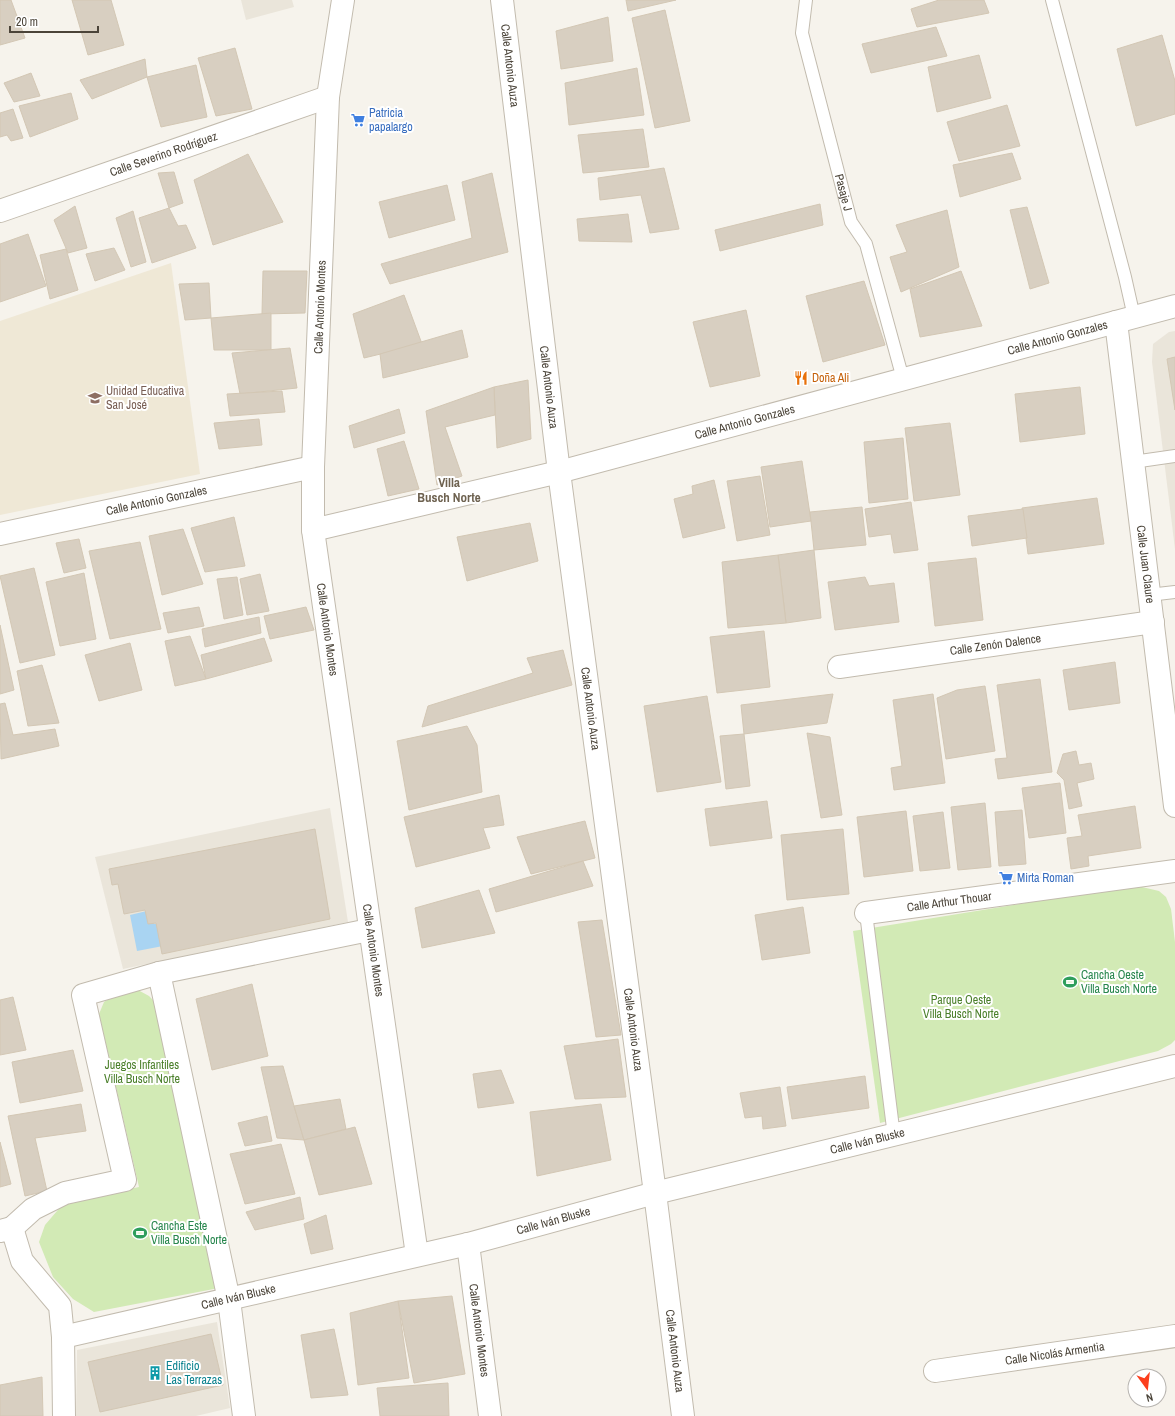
<svg xmlns="http://www.w3.org/2000/svg" width="1175" height="1416" font-family="'Archivo Narrow',sans-serif">
	<rect width="100%" height="100%" fill="#f6f3ec"/>
	<g fill="#eae5da">
		<polygon points="241,0 292,0 294,7 246,20"/>
		<polygon points="1175,331 1175,549 1152,362 1153,344 1169,332"/>
		<polygon points="330,808 348,922 123,969 95,857"/>
		<polygon points="217,1322 230,1408 196,1416 76,1416 77,1350"/>
	</g>
	<polygon fill="#efe8d6" points="171,263 200,474 0,515 0,321"/>
	<g fill="#d2eab5">
		<polygon points="1142,887 1159,891 1166,897 1171,909 1175,942 1175,1040 1171,1044 1158,1051 880,1123 853,931 1118,888"/>
		<polygon points="138,990 149,996 156,1003 219,1288 94,1312 73,1299 53,1277 39,1242 45,1225 63,1204 139,1187 99,1014 104,1002 119,992"/>
	</g>
	<polygon fill="#a9d4f2" points="151,910 154,924 158,924 163,946 137,951 130,915"/>
	<g fill="#d8cfc1" stroke="#d3c7b4">
		<polygon points="0,0 11,0 25,38 0,45"/>
		<polygon points="72,0 111,0 124,45 88,55"/>
		<polygon points="626,0 676,0 628,11"/>
		<polygon points="939,0 984,0 989,13 917,27 911,9"/>
		<polygon points="665,10 690,121 655,128 632,18"/>
		<polygon points="608,17 613,61 561,69 556,31"/>
		<polygon points="936,27 947,56 871,73 862,44"/>
		<polygon points="1162,35 1175,81 1175,114 1136,126 1117,49"/>
		<polygon points="235,48 252,109 216,116 198,58"/>
		<polygon points="979,55 991,98 937,112 928,67"/>
		<polygon points="145,59 147,77 92,99 80,80"/>
		<polygon points="196,65 207,117 161,127 147,77"/>
		<polygon points="637,68 644,115 569,125 565,83"/>
		<polygon points="31,73 40,96 14,102 4,83"/>
		<polygon points="71,93 78,119 30,137 19,106"/>
		<polygon points="1007,105 1020,146 959,161 947,122"/>
		<polygon points="13,109 23,138 11,141 7,135 0,137 0,113"/>
		<polygon points="643,129 649,167 583,173 578,135"/>
		<polygon points="1012,153 1021,179 960,197 953,165"/>
		<polygon points="248,154 283,222 213,245 194,180"/>
		<polygon points="664,168 679,229 650,233 641,195 600,200 598,178"/>
		<polygon points="174,172 183,203 169,208 158,173"/>
		<polygon points="492,173 508,252 390,284 381,264 472,238 462,182"/>
		<polygon points="447,185 455,220 389,238 379,202"/>
		<polygon points="820,204 823,225 720,251 715,230"/>
		<polygon points="75,206 87,248 68,253 54,220"/>
		<polygon points="1027,207 1049,283 1030,289 1010,210"/>
		<polygon points="169,208 178,226 186,225 196,248 152,263 139,218"/>
		<polygon points="947,210 959,267 901,292 890,257 907,252 896,225"/>
		<polygon points="133,211 146,262 131,267 116,218"/>
		<polygon points="628,214 632,242 579,241 577,219"/>
		<polygon points="28,234 46,286 0,302 0,244"/>
		<polygon points="114,248 125,270 95,281 86,254"/>
		<polygon points="66,249 78,290 50,299 40,255"/>
		<polygon points="263,271 307,271 305,313 262,314"/>
		<polygon points="961,271 982,326 920,337 910,289"/>
		<polygon points="864,281 885,345 823,362 806,296"/>
		<polygon points="209,283 211,318 185,320 179,284"/>
		<polygon points="404,295 422,344 364,358 353,314"/>
		<polygon points="746,310 760,376 710,387 693,322"/>
		<polygon points="271,313 271,350 214,350 211,318"/>
		<polygon points="462,330 468,357 383,378 380,354"/>
		<polygon points="290,348 297,388 240,394 232,353"/>
		<polygon points="1175,357 1175,410 1167,359"/>
		<polygon points="528,380 531,439 497,448 494,387"/>
		<polygon points="494,387 495,415 445,427 462,476 437,485 426,411"/>
		<polygon points="1080,387 1085,434 1020,442 1015,394"/>
		<polygon points="282,391 285,412 230,416 227,394"/>
		<polygon points="399,409 405,433 354,448 349,426"/>
		<polygon points="259,419 262,445 219,449 214,423"/>
		<polygon points="950,423 960,495 914,501 905,428"/>
		<polygon points="903,438 908,499 869,503 864,442"/>
		<polygon points="404,441 419,489 388,496 377,449"/>
		<polygon points="802,461 811,521 770,527 761,467"/>
		<polygon points="760,476 770,535 737,541 727,481"/>
		<polygon points="714,480 725,528 683,538 674,499 693,494 692,486"/>
		<polygon points="1097,498 1104,544 1028,554 1022,508"/>
		<polygon points="911,502 918,550 894,553 891,534 869,537 865,509"/>
		<polygon points="862,507 866,545 814,550 810,512"/>
		<polygon points="1023,509 1027,538 972,546 968,516"/>
		<polygon points="234,517 245,566 205,572 191,528"/>
		<polygon points="530,523 538,561 467,581 457,537"/>
		<polygon points="183,529 203,584 162,595 149,536"/>
		<polygon points="79,539 86,568 64,573 56,543"/>
		<polygon points="140,542 161,629 110,639 89,551"/>
		<polygon points="814,550 821,618 786,623 778,555"/>
		<polygon points="778,555 786,623 728,628 722,562"/>
		<polygon points="976,558 983,620 935,626 928,563"/>
		<polygon points="34,568 55,655 20,663 0,576"/>
		<polygon points="84,573 96,639 60,646 46,582"/>
		<polygon points="260,574 269,611 247,615 240,579"/>
		<polygon points="237,577 243,615 224,619 217,579"/>
		<polygon points="865,577 869,586 894,583 899,622 835,630 828,582"/>
		<polygon points="199,607 204,626 168,633 163,613"/>
		<polygon points="306,607 314,630 270,639 264,616"/>
		<polygon points="259,617 261,633 205,647 202,629"/>
		<polygon points="0,625 14,690 0,694"/>
		<polygon points="764,631 770,687 717,693 710,637"/>
		<polygon points="190,636 206,679 175,686 165,641"/>
		<polygon points="264,638 272,661 206,679 201,655"/>
		<polygon points="130,643 142,690 99,701 85,655"/>
		<polygon points="563,650 572,685 422,727 428,706 533,673 527,658"/>
		<polygon points="1115,662 1120,703 1069,710 1063,670"/>
		<polygon points="42,665 59,723 28,726 17,671"/>
		<polygon points="1040,679 1052,772 998,779 995,759 1007,758 997,685"/>
		<polygon points="985,686 995,751 946,759 937,698 957,690"/>
		<polygon points="833,694 827,723 744,734 741,705"/>
		<polygon points="933,694 945,783 894,790 891,768 902,766 893,700"/>
		<polygon points="707,696 721,782 657,792 644,706"/>
		<polygon points="5,703 13,735 55,729 59,746 1,759 0,704"/>
		<polygon points="467,726 477,745 482,792 409,810 397,741"/>
		<polygon points="807,733 830,737 842,815 821,818"/>
		<polygon points="744,734 750,786 726,789 720,736"/>
		<polygon points="1076,751 1079,765 1091,763 1094,779 1077,783 1082,806 1069,809 1064,780 1057,773 1063,754"/>
		<polygon points="1060,783 1066,833 1029,838 1022,788"/>
		<polygon points="499,795 504,825 483,828 490,848 416,867 404,817"/>
		<polygon points="767,801 772,838 710,846 705,809"/>
		<polygon points="985,803 991,867 958,870 951,807"/>
		<polygon points="1135,806 1141,848 1088,856 1089,866 1071,869 1067,838 1082,836 1078,815"/>
		<polygon points="1022,810 1026,864 999,866 995,812"/>
		<polygon points="906,811 913,871 864,877 857,817"/>
		<polygon points="943,812 950,868 920,871 913,816"/>
		<polygon points="585,821 595,858 531,874 517,837"/>
		<polygon points="315,829 330,919 162,954 156,923 148,924 145,910 124,914 118,884 112,885 109,869"/>
		<polygon points="843,829 849,894 787,900 781,835"/>
		<polygon points="583,861 593,886 496,912 489,889"/>
		<polygon points="479,890 495,933 422,948 415,908"/>
		<polygon points="803,907 810,953 762,960 755,915"/>
		<polygon points="602,920 621,1035 596,1037 578,922"/>
		<polygon points="252,984 268,1056 212,1070 196,999"/>
		<polygon points="13,997 26,1050 0,1055 0,1000"/>
		<polygon points="618,1039 626,1097 575,1099 564,1046"/>
		<polygon points="73,1050 83,1091 20,1103 12,1062"/>
		<polygon points="283,1066 294,1106 304,1140 277,1138 261,1067"/>
		<polygon points="501,1070 514,1103 478,1108 473,1074"/>
		<polygon points="865,1076 869,1108 792,1119 787,1087"/>
		<polygon points="780,1087 786,1126 763,1129 762,1116 745,1118 740,1093"/>
		<polygon points="340,1099 346,1129 304,1140 294,1106"/>
		<polygon points="81,1104 86,1131 35,1138 47,1191 25,1196 8,1116"/>
		<polygon points="601,1104 611,1160 537,1176 530,1112"/>
		<polygon points="267,1116 272,1141 245,1146 238,1123"/>
		<polygon points="355,1127 372,1184 319,1195 304,1140"/>
		<polygon points="0,1142 11,1184 0,1187"/>
		<polygon points="281,1144 295,1194 245,1204 230,1154"/>
		<polygon points="300,1197 304,1219 255,1230 246,1212"/>
		<polygon points="326,1215 333,1249 311,1254 304,1224"/>
		<polygon points="452,1296 465,1374 414,1383 398,1301"/>
		<polygon points="398,1301 409,1378 358,1385 350,1313"/>
		<polygon points="334,1329 348,1395 311,1398 301,1335"/>
		<polygon points="211,1334 223,1385 100,1412 88,1362"/>
		<polygon points="42,1377 43,1416 0,1416 0,1385"/>
		<polygon points="448,1383 449,1416 380,1416 377,1388"/>
	</g>
	<g fill="none" stroke-linecap="round" stroke-linejoin="round">
		<defs>
			<g id="service">
				<path id="s1" d="M806 0 802 33 851 222 866 244 903 379"/>
				<polyline points="1052,0 1125,277 1134,317"/>
				<polyline points="1133,462 1175,456"/>
				<polyline points="1149,595 1175,592"/>
				<polyline points="866,913 894,1136"/>
			</g>
			<g id="minor">
				<path id="s2" d="M343 0 328 97 313 467V530L417 1255"/>
				<path id="s3" d="M502 0 559 472 655 1193 683 1416"/>
				<path id="s4" d="M0 211 328 97"/>
				<path id="s5" d="M1116 322 1175 806"/>
				<path id="s6" d="M313 530 559 472 1175 306"/>
				<path id="s7" d="M0 534 313 467"/>
				<path id="s8" d="M839 667 1153 622"/>
				<path id="s9" d="M866 913 1175 871"/>
				<polyline points="159,973 229,1300 244,1416"/>
				<polyline points="12,1228 33,1209 65,1193 125,1180 83,995 159,973 369,930"/>
				<polyline points="0,1231 12,1228 22,1261 60,1306 63,1337 64,1416"/>
				<path id="s10" d="M468 1244 490 1416"/>
				<path id="s11" d="M63 1337 468 1244 655 1193 1175 1066"/>
				<path id="s12" d="M935 1371 1175 1336"/>
			</g>
		</defs>
		<use href="#service" stroke="#c2bbae" stroke-width="14"/>
		<use href="#minor" stroke="#c2bbae" stroke-width="24"/>
		<use href="#service" stroke="#fff" stroke-width="12"/>
		<use href="#minor" stroke="#fff" stroke-width="22"/>
	</g>
	<defs>
		<symbol id="supermarket-bare" viewBox="-9 -9 18 18"><path d="M-6-5.5h2.5l.6 2H6L4.5 2H-2.5L-4.4-4H-6ZM-1.5 3.2a1.3 1.3 0 1 0 .1 0ZM3 3.2a1.3 1.3 0 1 0 .1 0Z" fill="#3f7fe0" stroke="#fff" stroke-width="2.5" paint-order="stroke"/></symbol>
		<symbol id="restaurant-bare" viewBox="-9 -9 18 18"><path d="M-5-6h1v4h1v-4h1v4h1v-4h1v5L-1.5 .5V6h-2V.5L-5-1ZM5-6V6H3V1.5H1.5Q1.5-4 5-6Z" fill="#e8710a" stroke="#fff" stroke-width="2.5" paint-order="stroke"/></symbol>
		<symbol id="school-bare" viewBox="-9 -9 18 18"><path d="M0-5L7-2L0 1L-7-2ZM-4 1L0 2.5L4 1V4Q0 6-4 4Z" fill="#8d6e63" stroke="#fff" stroke-width="2.5" paint-order="stroke"/></symbol>
		<symbol id="stadium-bare" viewBox="-9 -9 18 18"><path d="M0-5a6.5 5 0 1 0 0 10a6.5 5 0 1 0 0-10ZM-3.5-1.8h7v3.6h-7Z" fill="#2e9e5b" stroke="#fff" stroke-width="2.5" paint-order="stroke"/></symbol>
		<symbol id="building-bare" viewBox="-9 -9 18 18"><path d="M-4-6H4V6H1V3H-1V6H-4ZM-2.5-4.3h1.7v1.8h-1.7ZM.8-4.3h1.7v1.8H.8ZM-2.5-1h1.7V.8h-1.7ZM.8-1h1.7V.8H.8Z" fill="#0f9aa8" stroke="#fff" stroke-width="2.5" paint-order="stroke"/></symbol>
	</defs>
	<g fill-rule="evenodd">
		<use href="#supermarket-bare" x="348" y="110" width="20" height="20"/>
		<use href="#restaurant-bare" x="791" y="368" width="20" height="20"/>
		<use href="#school-bare" x="85" y="388" width="20" height="20"/>
		<use href="#supermarket-bare" x="996" y="868" width="20" height="20"/>
		<use href="#stadium-bare" x="1060" y="972" width="20" height="20"/>
		<use href="#stadium-bare" x="130" y="1223" width="20" height="20"/>
		<use href="#building-bare" x="145" y="1363" width="20" height="20"/>
	</g>
	<g text-anchor="middle" stroke-width="4" stroke-linejoin="round" paint-order="stroke">
		<g font-size="12" fill="#4b4439" stroke="#fff">
			<text dy="4" stroke="none"><textPath href="#s3" startOffset="66">Calle Antonio Auza</textPath></text>
			<text dy="4" stroke="none"><textPath href="#s4" startOffset="173">Calle Severino Rodríguez</textPath></text>
			<text dy="4" stroke="none"><textPath href="#s1" startOffset="198">Pasaje J</textPath></text>
			<text transform="translate(320 307) rotate(-88)" y="4">Calle Antonio Montes</text>
			<text dy="4" stroke="none"><textPath href="#s6" startOffset="769">Calle Antonio Gonzales</textPath></text>
			<text dy="4" stroke="none"><textPath href="#s3" startOffset="390">Calle Antonio Auza</textPath></text>
			<text dy="4" stroke="none"><textPath href="#s6" startOffset="445">Calle Antonio Gonzales</textPath></text>
			<text dy="4" stroke="none"><textPath href="#s7" startOffset="160">Calle Antonio Gonzales</textPath></text>
			<text dy="4" stroke="none"><textPath href="#s5" startOffset="244">Calle Juan Claure</textPath></text>
			<text dy="4" stroke="none"><textPath href="#s2" startOffset="632">Calle Antonio Montes</textPath></text>
			<text dy="4" stroke="none"><textPath href="#s8" startOffset="158">Calle Zenón Dalence</textPath></text>
			<text dy="4" stroke="none"><textPath href="#s3" startOffset="714">Calle Antonio Auza</textPath></text>
			<text dy="4" stroke="none"><textPath href="#s9" startOffset="84">Calle Arthur Thouar</textPath></text>
			<text dy="4" stroke="none"><textPath href="#s2" startOffset="956">Calle Antonio Montes</textPath></text>
			<text dy="4" stroke="none"><textPath href="#s3" startOffset="1038">Calle Antonio Auza</textPath></text>
			<text dy="4" stroke="none"><textPath href="#s11" startOffset="828">Calle Iván Bluske</textPath></text>
			<text dy="4" stroke="none"><textPath href="#s11" startOffset="504">Calle Iván Bluske</textPath></text>
			<text dy="4" stroke="none"><textPath href="#s11" startOffset="180">Calle Iván Bluske</textPath></text>
			<text dy="4" stroke="none"><textPath href="#s10" startOffset="87">Calle Antonio Montes</textPath></text>
			<text dy="4" stroke="none"><textPath href="#s3" startOffset="1362">Calle Antonio Auza</textPath></text>
			<text dy="4" stroke="none"><textPath href="#s12" startOffset="121">Calle Nicolás Armentia</textPath></text>
		</g>
		<g font-size="12" fill="#366cbe" stroke="#fff" text-anchor="start">
			<text x="369" y="117">Patricia<tspan x="369" dy="14">papalargo</tspan></text>
			<text x="1017" y="882">Mirta Roman</text>
		</g>
		<g font-size="12" fill="#c56008" stroke="#fff" text-anchor="start">
			<text x="812" y="382">Doña Ali</text>
		</g>
		<g font-size="12" fill="#785e54" stroke="#fff" text-anchor="start">
			<text x="106" y="395">Unidad Educativa<tspan x="106" dy="14">San José</tspan></text>
		</g>
		<g font-size="12" fill="#27864d" stroke="#fff" text-anchor="start">
			<text x="1081" y="979">Cancha Oeste<tspan x="1081" dy="14">Villa Busch Norte</tspan></text>
			<text x="151" y="1230">Cancha Este<tspan x="151" dy="14">Villa Busch Norte</tspan></text>
		</g>
		<g font-size="12" fill="#4a7f2a" stroke="#fff">
			<text x="961" y="1004">Parque Oeste<tspan x="961" dy="14">Villa Busch Norte</tspan></text>
			<text x="142" y="1069">Juegos Infantiles<tspan x="142" dy="14">Villa Busch Norte</tspan></text>
		</g>
		<g font-size="12" fill="#0d838f" stroke="#fff" text-anchor="start">
			<text x="166" y="1370">Edificio<tspan x="166" dy="14">Las Terrazas</tspan></text>
		</g>
		<g font-size="13" font-weight="bold" fill="#6e6250" stroke="#fff">
			<text x="449" y="487">Villa<tspan x="449" dy="15">Busch Norte</tspan></text>
		</g>
	</g>
	<g transform="translate(1147 1388) rotate(165)"><circle r="19" fill="#ffffff" stroke="#b7b4b0"/>
	<path d="M0-3L7 15L0 10L-7 15Z" fill="#fc3f1d"/>
	<text y="-6" font-size="11" font-weight="bold" text-anchor="middle" fill="#4b4439">N</text>
	</g>
	<path d="M10 26v6h88v-6" fill="none" stroke="#4b4439" stroke-width="2"/>
	<text x="16" y="26" font-size="12" fill="#4b4439" stroke="#ffffff" stroke-width="3" paint-order="stroke">20 m</text>
</svg>
